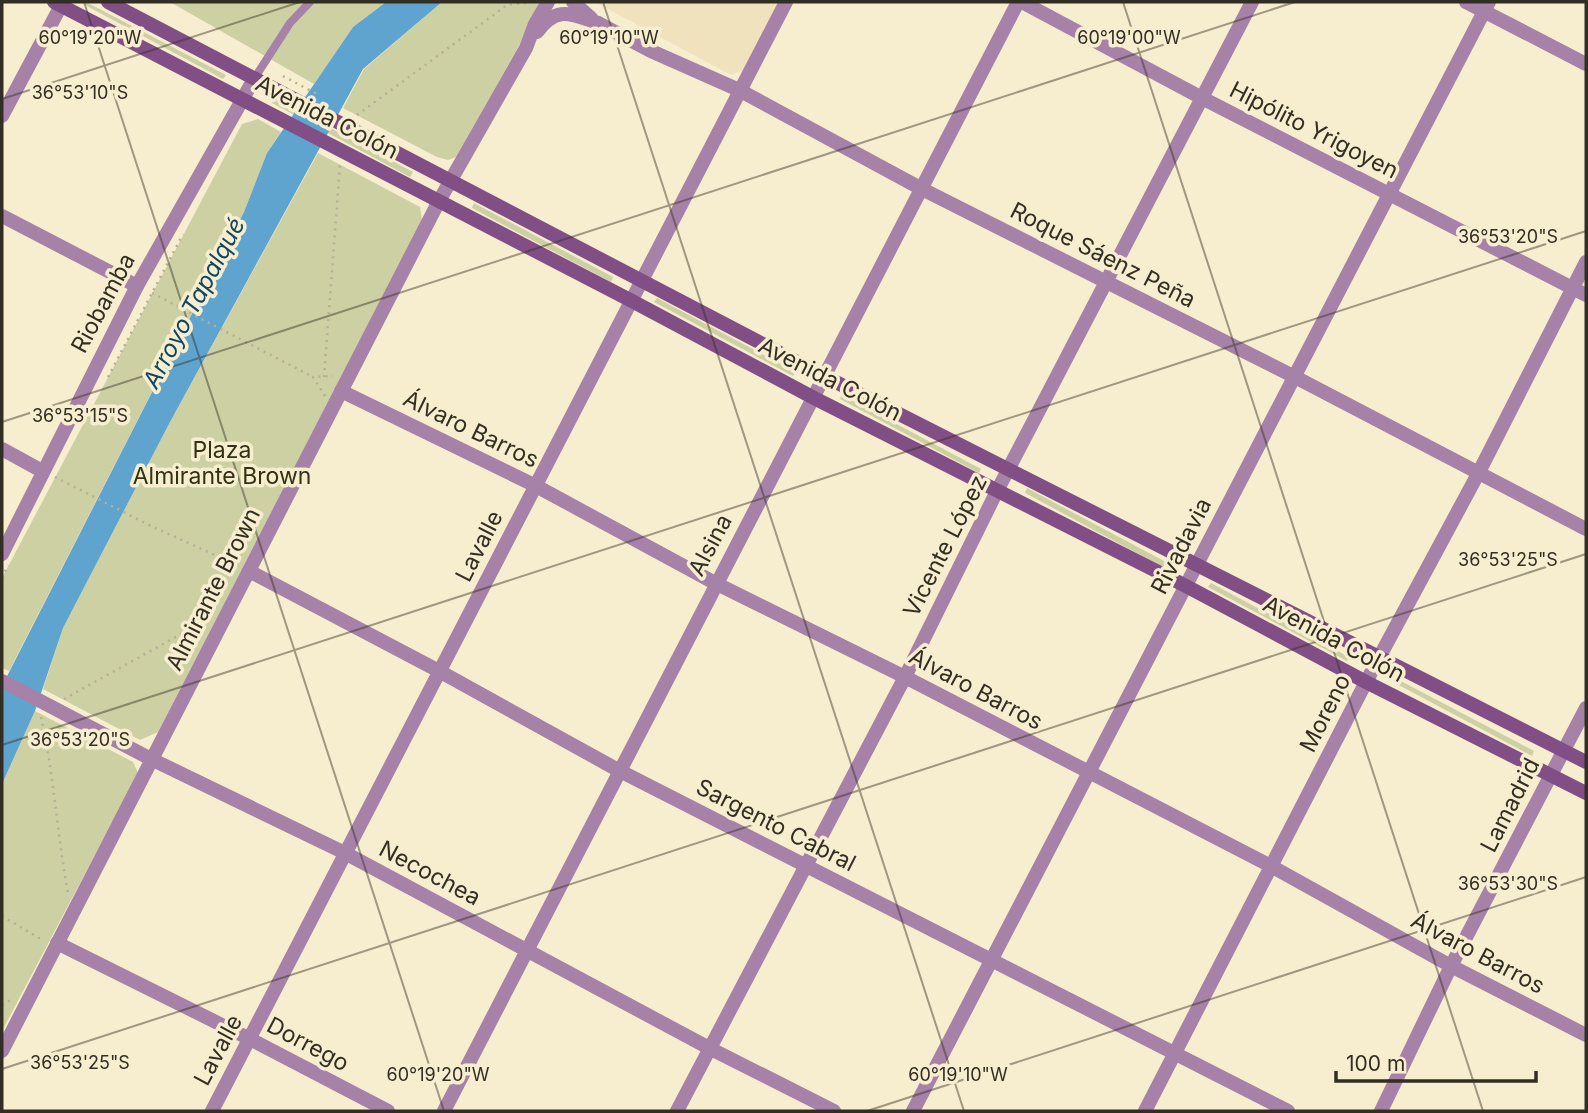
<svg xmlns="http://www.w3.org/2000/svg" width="1588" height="1113" font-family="Inter,sans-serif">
	<rect width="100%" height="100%" fill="#f7edcf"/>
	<polygon fill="#efe2bd" points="595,2 779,2 744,70 731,75"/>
	<g fill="#cdd0a2">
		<polygon points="86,2 226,75 223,79 85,5"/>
		<polygon points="170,2 386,2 353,27 314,84"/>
		<polygon points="442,2 541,2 517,49 456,157 448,160 437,157 343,108 364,69"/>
		<polygon points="274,98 413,172 410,177 272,103"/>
		<polygon points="258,119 281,132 267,153 244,212 9,671 2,668 2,578 242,124"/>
		<polygon points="318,153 420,207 422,220 158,732 140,740 43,689 63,628 170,422"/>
		<polygon points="474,203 613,277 611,282 472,208"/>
		<polygon points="657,298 796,372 793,376 654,302"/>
		<polygon points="842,395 981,469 979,473 840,399"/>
		<polygon points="1027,488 1166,562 1163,567 1025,493"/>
		<polygon points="1211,583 1349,657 1347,661 1208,587"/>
		<polygon points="1395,678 1534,751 1532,756 1393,682"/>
		<polygon points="35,711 133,762 138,773 2,1031 2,784"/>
	</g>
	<polygon fill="#5fa4ce" points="386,2 442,2 363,69 170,422 63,628 35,711 2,784 2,686 244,212 267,153 353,27"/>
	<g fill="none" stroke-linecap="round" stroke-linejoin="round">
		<g stroke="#b7af97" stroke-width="2.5" stroke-dasharray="2 5" stroke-linecap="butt">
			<polyline points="283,76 317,94"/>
			<polyline points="357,115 507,5 531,2"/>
			<polyline points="152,293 313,377"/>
			<polyline points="108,377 183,234"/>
			<polyline points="324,377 340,164"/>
			<polyline points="325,396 313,377 333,376"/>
			<polyline points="55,477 151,526 217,556"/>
			<polyline points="231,576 217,556 242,555"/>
			<polyline points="2,578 8,565"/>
			<polyline points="64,699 208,619"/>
			<path d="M41 717C54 775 57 834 68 893"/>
			<polyline points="2,916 44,941"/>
			<polyline points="2,1005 14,998"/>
		</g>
		<polyline stroke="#a682a8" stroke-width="8" points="254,79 290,23 310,2"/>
		<g stroke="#a682a8" stroke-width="14">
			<polyline points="1022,2 1202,98 1586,295"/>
			<polyline points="1466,2 1586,64"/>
			<polyline points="598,23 651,51 739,90 922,189 1295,377 1586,529"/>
			<polyline points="2,116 63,2"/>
			<polyline points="2,216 137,286"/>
			<polyline points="341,391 536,486 715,583 905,677 1271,866 1451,966 1586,1035"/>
			<polyline points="2,449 42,471"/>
			<polyline points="249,571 439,671 618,770 1288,1111"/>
			<polyline points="151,759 345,853 711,1049 834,1111"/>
			<polyline points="57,943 250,1039 388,1111"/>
			<polyline points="212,1111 786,2"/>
			<polyline points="444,1111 1018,2"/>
			<polyline points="677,1111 905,677 997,491 1252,2"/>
			<polyline points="913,1111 1489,2"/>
			<polyline points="1145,1111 1366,682 1479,472 1586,262"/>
			<polyline points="1381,1111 1451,966 1586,708"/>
		</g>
		<g stroke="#a682a8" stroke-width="14">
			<polyline points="573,2 591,18"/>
			<path d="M537 32C557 5 570 14 598 23"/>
			<polyline points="2,554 137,286 254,79"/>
			<polyline points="2,681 151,759"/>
			<polyline points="2,1051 439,201 526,48 535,24 548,2"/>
		</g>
		<g stroke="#814e86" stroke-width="14">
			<polyline points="54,2 632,301 814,398 1186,586 1366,682 1586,793"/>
			<polyline points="108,2 826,377 1586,762"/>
		</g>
	</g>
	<path fill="none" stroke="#322e23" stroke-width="2" stroke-opacity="0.45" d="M84 2 444 1111M603 2 964 1111M1123 2 1483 1111M2 99 300 2M2 422 1295 2M2 745 1586 231M2 1069 1586 554M867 1111 1586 877"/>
	<g text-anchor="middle" stroke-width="7" stroke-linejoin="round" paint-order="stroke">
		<g font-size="23" fill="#322e23" stroke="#f7edcf">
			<text transform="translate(327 117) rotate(27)" y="8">Avenida Colón</text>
			<text transform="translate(1314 130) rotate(27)" y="8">Hipólito Yrigoyen</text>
			<text transform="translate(1103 255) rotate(27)" y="8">Roque Sáenz Peña</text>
			<text transform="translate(103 303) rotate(-62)" y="8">Riobamba</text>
			<text transform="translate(830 379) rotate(27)" y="8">Avenida Colón</text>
			<text transform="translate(471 429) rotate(26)" y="8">Álvaro Barros</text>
			<text transform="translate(710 545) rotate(-62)" y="8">Alsina</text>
			<text transform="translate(479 546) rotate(-63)" y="8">Lavalle</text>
			<text transform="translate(945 546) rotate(-63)" y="8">Vicente López</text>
			<text transform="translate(1181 546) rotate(-63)" y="8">Rivadavia</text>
			<text transform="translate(213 589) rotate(-63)" y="8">Almirante Brown</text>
			<text transform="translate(1334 639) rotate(28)" y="8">Avenida Colón</text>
			<text transform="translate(976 689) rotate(28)" y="8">Álvaro Barros</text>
			<text transform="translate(1325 713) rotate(-63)" y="8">Moreno</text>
			<text transform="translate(1510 805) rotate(-63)" y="8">Lamadrid</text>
			<text transform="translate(776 825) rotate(27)" y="8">Sargento Cabral</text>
			<text transform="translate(430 873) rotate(28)" y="8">Necochea</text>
			<text transform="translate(1478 953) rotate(28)" y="8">Álvaro Barros</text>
			<text transform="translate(308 1044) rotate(28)" y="8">Dorrego</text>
			<text transform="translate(218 1050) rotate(-62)" y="8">Lavalle</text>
		</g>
		<g font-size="23" fill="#313212" stroke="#f7edcf">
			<text x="222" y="458">Plaza<tspan x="222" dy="26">Almirante Brown</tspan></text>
		</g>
		<g font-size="24" font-style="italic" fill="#0f4764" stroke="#f7edcf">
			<text transform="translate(194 303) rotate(-62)" y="8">Arroyo Tapalqué</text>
		</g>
	</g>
	<g font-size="18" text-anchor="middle" fill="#322e23" stroke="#f7edcf" stroke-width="7" stroke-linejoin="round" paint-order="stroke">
		<text x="90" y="44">60°19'20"W</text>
		<text x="609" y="44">60°19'10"W</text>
		<text x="1129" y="44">60°19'00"W</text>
		<text x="80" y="99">36°53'10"S</text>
		<text x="1508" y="243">36°53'20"S</text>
		<text x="80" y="422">36°53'15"S</text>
		<text x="1508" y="566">36°53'25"S</text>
		<text x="80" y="746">36°53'20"S</text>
		<text x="1508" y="890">36°53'30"S</text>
		<text x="80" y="1069">36°53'25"S</text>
		<text x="438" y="1081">60°19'20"W</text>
		<text x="958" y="1081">60°19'10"W</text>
	</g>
	<rect width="1588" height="1113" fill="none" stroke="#322e23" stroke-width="7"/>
	<path d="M1336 1071v10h200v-10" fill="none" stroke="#322e23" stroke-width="3.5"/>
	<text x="1346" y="1071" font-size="21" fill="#322e23" stroke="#f7edcf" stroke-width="5" paint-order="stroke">100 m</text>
</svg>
